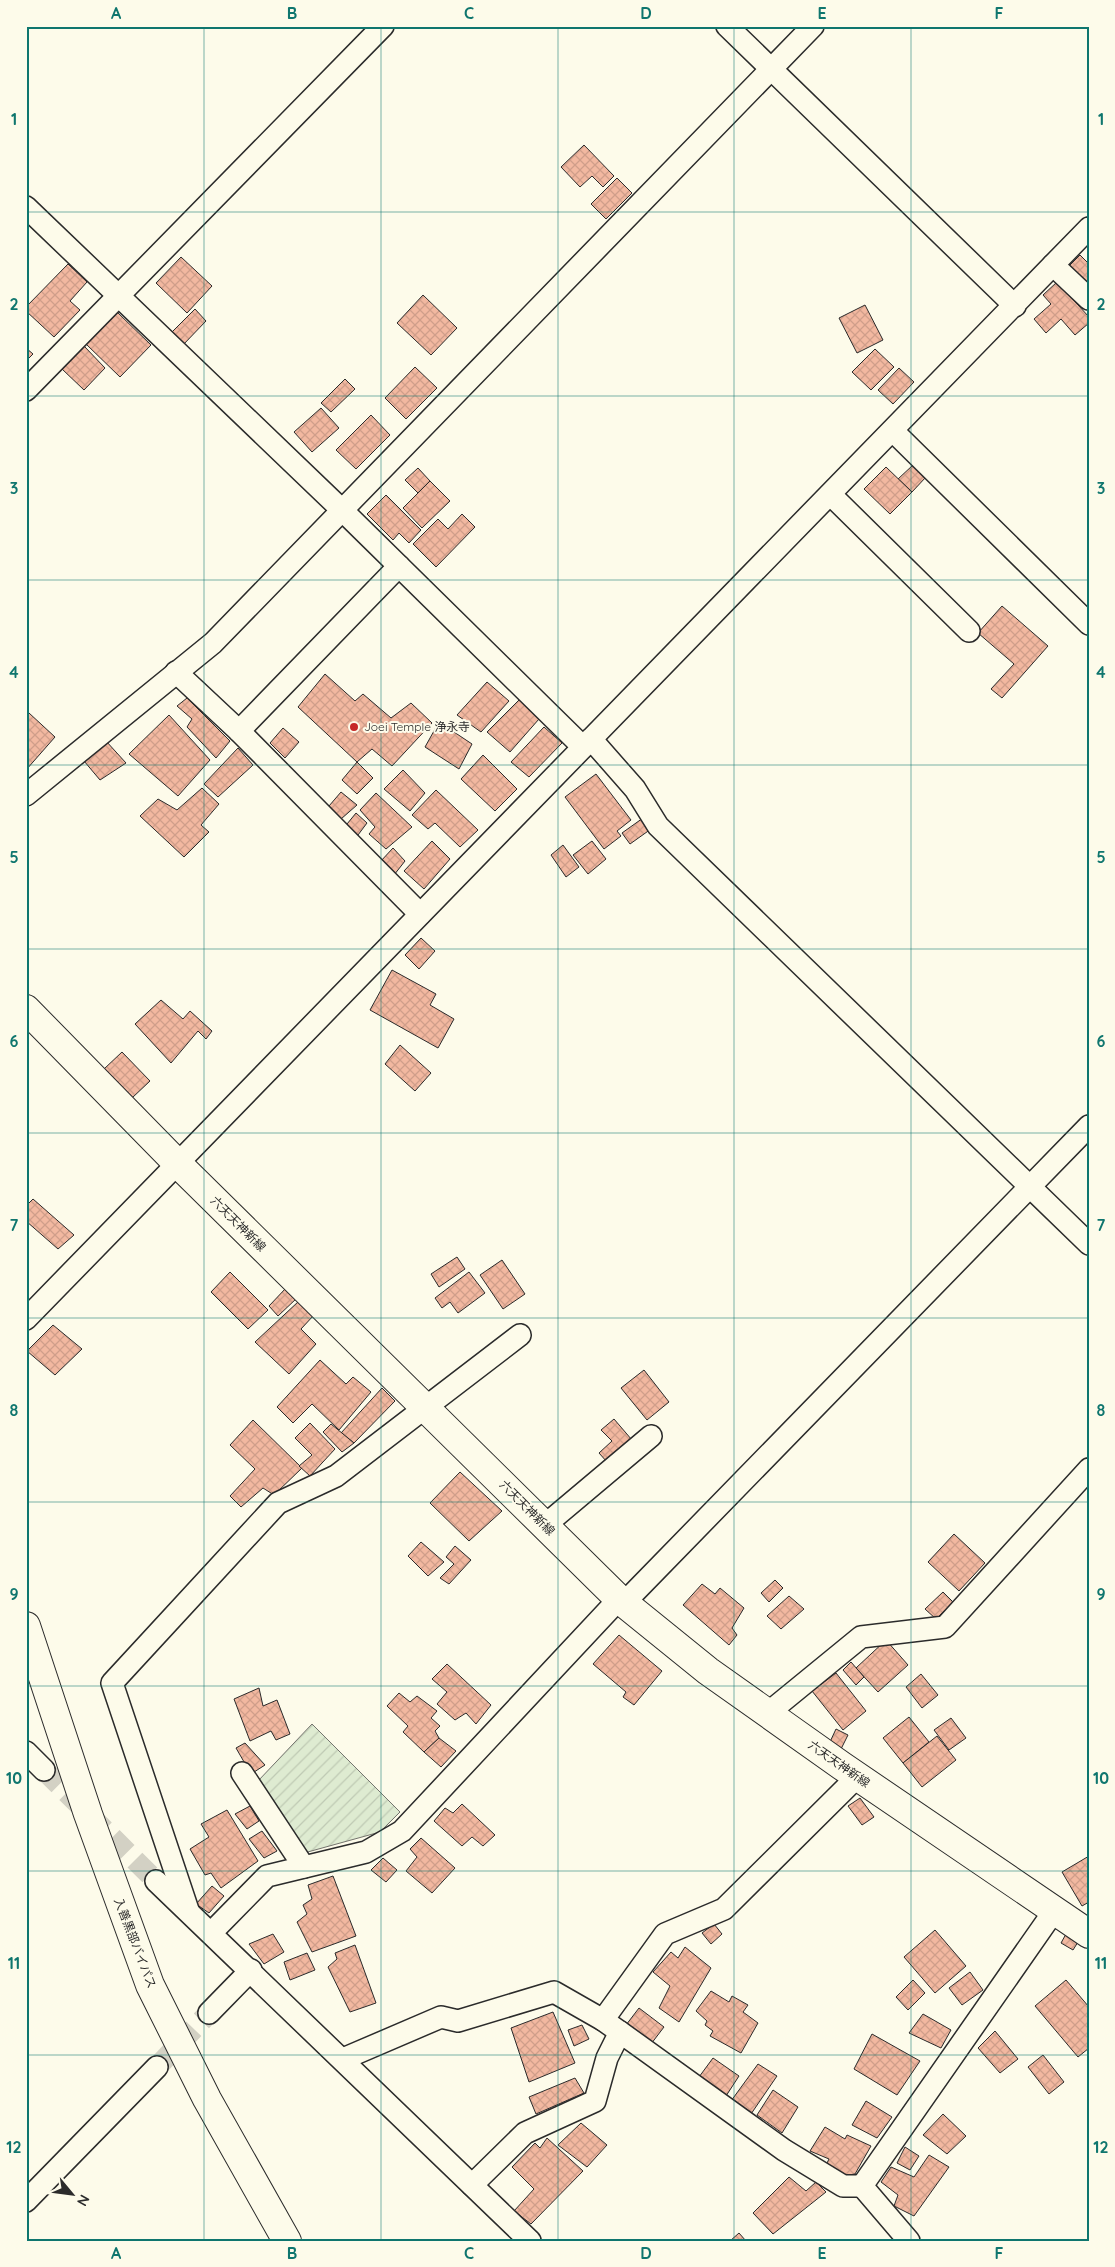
<svg xmlns="http://www.w3.org/2000/svg" width="1115" height="2267" font-family="Quicksand,'Noto Sans JP',sans-serif">
	<defs>
		<pattern id="garden-furrows" width="10" height="10" patternUnits="userSpaceOnUse" patternTransform="scale(1.25)"><rect width="10" height="10" fill="#deebd1"/><path d="M-1 1l2-2M0 10L10 0M9 11l2-2" fill="none" stroke="#bfcab4"/></pattern>
		<pattern id="building-cross-hatch" width="8" height="8" patternUnits="userSpaceOnUse" patternTransform="scale(1.25)"><rect width="8" height="8" fill="#f2b8a0"/><path d="M0 0l8 8M0 8l8-8" fill="none" stroke="#d09e8a"/></pattern>
	</defs>
	<rect width="100%" height="100%" fill="#fdfbea"/>
	<polygon fill="url(#garden-furrows)" stroke="#74746e" points="312,1724 400,1812 380,1832 304,1853 258,1781"/>
	<g fill="url(#building-cross-hatch)" stroke="#2b2b2b">
		<polygon points="584,145 614,176 603,187 592,176 580,187 561,167"/>
		<polygon points="617,178 632,193 606,219 591,204"/>
		<polygon points="1080,255 1089,264 1089,291 1066,269"/>
		<polygon points="181,257 212,286 187,313 156,283"/>
		<polygon points="68,264 87,282 70,301 80,310 54,337 26,311 26,307"/>
		<polygon points="1057,282 1089,317 1089,323 1075,335 1061,319 1046,333 1034,319 1051,304 1043,295"/>
		<polygon points="423,295 457,328 431,355 397,323"/>
		<polygon points="865,305 883,340 857,353 839,318"/>
		<polygon points="195,309 206,321 182,346 170,334"/>
		<polygon points="117,312 151,345 120,377 86,344"/>
		<polygon points="84,346 105,368 84,390 62,369"/>
		<polygon points="26,348 33,354 26,361"/>
		<polygon points="875,349 894,367 871,390 852,372"/>
		<polygon points="415,367 437,388 406,419 385,398"/>
		<polygon points="899,368 914,382 893,404 878,390"/>
		<polygon points="345,379 355,389 331,412 321,403"/>
		<polygon points="321,408 339,428 312,452 294,432"/>
		<polygon points="371,415 390,435 356,469 336,450"/>
		<polygon points="913,465 926,477 912,492 898,479"/>
		<polygon points="886,467 912,492 890,514 864,489"/>
		<polygon points="418,468 430,481 418,493 405,480"/>
		<polygon points="430,481 450,501 422,528 403,508"/>
		<polygon points="386,495 421,530 409,543 399,533 393,540 367,514"/>
		<polygon points="462,514 475,527 436,567 413,544 438,519 448,529"/>
		<polygon points="1002,606 1048,646 1002,698 991,689 1014,664 978,633"/>
		<polygon points="325,674 355,701 363,694 391,718 411,703 432,723 392,766 372,749 357,762 298,707"/>
		<polygon points="487,682 509,701 481,732 457,715"/>
		<polygon points="187,698 230,741 216,758 187,727 192,719 177,706"/>
		<polygon points="519,700 539,719 510,752 487,732"/>
		<polygon points="29,713 55,737 26,770 26,715"/>
		<polygon points="169,715 210,760 178,796 129,754"/>
		<polygon points="439,722 472,744 459,769 425,747"/>
		<polygon points="544,727 562,743 529,777 511,762"/>
		<polygon points="283,728 299,742 285,758 270,743"/>
		<polygon points="106,741 126,763 100,780 84,761"/>
		<polygon points="238,748 253,765 218,797 204,784"/>
		<polygon points="483,755 517,789 495,811 461,779"/>
		<polygon points="357,762 373,778 357,794 342,780"/>
		<polygon points="403,770 425,793 410,811 384,789"/>
		<polygon points="596,774 631,820 617,831 621,836 604,849 565,797"/>
		<polygon points="202,788 219,804 201,825 209,832 184,857 140,816 158,799 177,810"/>
		<polygon points="436,790 478,830 460,847 435,823 428,829 412,815"/>
		<polygon points="341,792 357,805 341,819 329,806"/>
		<polygon points="376,793 412,827 386,849 369,834 375,827 360,810"/>
		<polygon points="356,813 367,823 358,835 347,824"/>
		<polygon points="643,818 651,829 630,844 622,833"/>
		<polygon points="432,841 450,859 424,889 404,871"/>
		<polygon points="592,841 606,859 588,874 573,855"/>
		<polygon points="563,845 579,867 566,877 551,855"/>
		<polygon points="393,848 405,861 394,875 380,862"/>
		<polygon points="421,938 435,951 419,969 405,955"/>
		<polygon points="392,970 436,994 430,1005 454,1019 438,1048 370,1010"/>
		<polygon points="161,1000 183,1019 190,1011 212,1031 206,1039 198,1031 171,1063 135,1024"/>
		<polygon points="400,1045 431,1073 415,1091 385,1064"/>
		<polygon points="122,1052 150,1081 132,1098 104,1069"/>
		<polygon points="33,1199 74,1235 58,1249 26,1221 26,1206"/>
		<polygon points="457,1257 465,1269 439,1287 431,1274"/>
		<polygon points="502,1260 525,1294 503,1309 480,1275"/>
		<polygon points="230,1272 268,1310 248,1329 211,1292"/>
		<polygon points="469,1272 485,1293 458,1313 450,1302 442,1308 435,1298"/>
		<polygon points="286,1288 297,1298 278,1316 269,1306"/>
		<polygon points="299,1301 314,1315 301,1329 316,1344 289,1374 255,1342"/>
		<polygon points="53,1325 82,1349 55,1375 27,1351"/>
		<polygon points="320,1360 346,1384 353,1377 371,1392 339,1430 312,1404 293,1423 277,1407"/>
		<polygon points="644,1370 669,1402 647,1420 621,1388"/>
		<polygon points="382,1388 395,1401 354,1443 341,1433"/>
		<polygon points="614,1419 632,1440 607,1462 599,1453 612,1441 601,1430"/>
		<polygon points="253,1420 302,1468 274,1495 263,1488 241,1507 230,1496 255,1469 230,1445"/>
		<polygon points="310,1423 335,1449 310,1476 299,1466 312,1455 295,1438"/>
		<polygon points="331,1424 354,1443 342,1452 323,1432"/>
		<polygon points="460,1472 502,1511 469,1541 430,1503"/>
		<polygon points="954,1534 985,1563 959,1591 928,1562"/>
		<polygon points="421,1542 444,1562 428,1576 408,1556"/>
		<polygon points="455,1546 471,1560 449,1584 440,1578 454,1564 446,1557"/>
		<polygon points="775,1580 783,1588 769,1602 761,1593"/>
		<polygon points="702,1584 715,1594 720,1588 744,1608 732,1628 737,1635 729,1645 683,1605"/>
		<polygon points="943,1592 953,1602 936,1619 925,1609"/>
		<polygon points="789,1596 804,1609 781,1629 767,1616"/>
		<polygon points="619,1635 662,1671 634,1705 623,1697 626,1692 593,1664"/>
		<polygon points="886,1640 908,1665 878,1692 856,1668"/>
		<polygon points="851,1662 864,1677 856,1685 843,1670"/>
		<polygon points="447,1664 491,1705 476,1724 466,1713 455,1720 437,1704 447,1692 432,1679"/>
		<polygon points="836,1673 866,1711 843,1730 812,1691"/>
		<polygon points="921,1674 938,1695 922,1708 906,1687"/>
		<polygon points="259,1688 263,1706 277,1700 290,1734 276,1740 271,1731 250,1741 234,1699"/>
		<polygon points="399,1693 410,1702 417,1696 437,1711 431,1718 440,1726 435,1731 439,1738 424,1752 403,1732 408,1726 387,1706"/>
		<polygon points="909,1717 929,1742 903,1763 883,1738"/>
		<polygon points="951,1718 966,1738 949,1750 934,1730"/>
		<polygon points="836,1729 848,1735 841,1749 829,1744"/>
		<polygon points="937,1736 956,1760 922,1787 903,1763"/>
		<polygon points="439,1738 456,1751 441,1767 424,1752"/>
		<polygon points="245,1743 265,1765 251,1774 236,1748"/>
		<polygon points="860,1798 874,1817 862,1825 848,1806"/>
		<polygon points="462,1804 495,1835 483,1846 472,1837 462,1846 434,1821 445,1808 453,1813"/>
		<polygon points="250,1806 259,1821 247,1829 235,1814"/>
		<polygon points="227,1810 258,1861 221,1888 211,1873 205,1875 190,1849 209,1837 201,1824"/>
		<polygon points="262,1831 277,1851 264,1858 249,1839"/>
		<polygon points="421,1838 455,1868 432,1893 406,1871 417,1857 410,1849"/>
		<polygon points="1089,1856 1089,1902 1082,1906 1062,1872"/>
		<polygon points="383,1858 397,1870 386,1882 371,1870"/>
		<polygon points="333,1876 356,1936 312,1952 297,1922 307,1914 303,1905 312,1899 308,1885"/>
		<polygon points="212,1886 224,1896 209,1913 196,1904"/>
		<polygon points="714,1924 722,1934 711,1944 702,1933"/>
		<polygon points="935,1930 966,1966 935,1993 904,1957"/>
		<polygon points="273,1934 284,1952 264,1964 249,1944"/>
		<polygon points="1066,1934 1078,1942 1073,1950 1061,1943"/>
		<polygon points="355,1945 376,2003 350,2012 328,1967 337,1959 335,1953"/>
		<polygon points="685,1947 711,1968 679,2022 659,2008 670,1986 653,1972 671,1952 678,1958"/>
		<polygon points="307,1953 315,1970 290,1980 284,1962"/>
		<polygon points="970,1972 983,1990 962,2005 949,1988"/>
		<polygon points="913,1980 925,1993 908,2010 896,1997"/>
		<polygon points="1066,1980 1089,2007 1089,2048 1078,2057 1035,2006"/>
		<polygon points="711,1991 729,2002 732,1996 748,2005 743,2012 758,2023 741,2053 710,2036 713,2031 705,2025 707,2021 696,2011"/>
		<polygon points="639,2008 664,2027 651,2044 626,2025"/>
		<polygon points="553,2012 575,2063 529,2082 511,2028"/>
		<polygon points="923,2014 951,2030 941,2048 909,2033"/>
		<polygon points="582,2025 589,2039 574,2046 568,2030"/>
		<polygon points="995,2031 1018,2059 1000,2073 978,2048"/>
		<polygon points="872,2034 920,2061 897,2095 854,2069"/>
		<polygon points="1043,2055 1064,2082 1049,2094 1028,2067"/>
		<polygon points="713,2058 739,2076 726,2096 699,2077"/>
		<polygon points="758,2064 777,2076 751,2114 731,2101"/>
		<polygon points="575,2078 584,2093 536,2114 529,2097"/>
		<polygon points="773,2090 798,2107 782,2133 757,2115"/>
		<polygon points="866,2101 892,2117 877,2138 852,2125"/>
		<polygon points="943,2114 966,2136 947,2154 923,2135"/>
		<polygon points="581,2123 607,2145 587,2167 558,2145"/>
		<polygon points="825,2127 845,2139 847,2135 871,2146 855,2174 842,2176 825,2167 829,2159 810,2151"/>
		<polygon points="547,2138 583,2171 531,2224 514,2211 534,2189 512,2167 535,2143 540,2148"/>
		<polygon points="905,2147 919,2156 910,2170 897,2163"/>
		<polygon points="929,2155 949,2167 914,2216 894,2206 898,2195 881,2182 891,2167 914,2177"/>
		<polygon points="789,2177 806,2191 816,2182 826,2192 773,2234 753,2213"/>
		<polygon points="739,2233 746,2241 730,2241"/>
	</g>
	<g fill="none" stroke-linecap="round" stroke-linejoin="round">
		<g stroke="#d3d1c4" stroke-width="21" stroke-dasharray="21 11" stroke-linecap="butt">
			<polyline points="44,1770 156,1881"/>
			<polyline points="157,2067 209,2013"/>
		</g>
		<defs>
			<g id="minor">
				<polyline points="727,26 1015,306"/>
				<polyline points="26,207 343,511 583,747"/>
				<polyline points="1053,265 1089,299"/>
				<polyline points="26,390 383,26"/>
				<polyline points="893,431 1089,624"/>
				<polyline points="831,495 969,631"/>
				<polyline points="399,566 239,731 420,914"/>
				<polyline points="176,672 239,731"/>
				<polyline points="591,739 635,789 658,826 1089,1244"/>
				<polyline points="26,795 213,643 813,26"/>
				<polyline points="26,1319 1089,228"/>
				<polyline points="544,1526 651,1436"/>
				<polyline points="624,1603 1089,1126"/>
				<polyline points="768,1713 861,1637 945,1627 1089,1469"/>
				<polyline points="26,1752 44,1770"/>
				<polyline points="242,1773 304,1867"/>
				<polyline points="156,1881 530,2241"/>
				<polyline points="188,1910 112,1683 278,1503 336,1476 520,1335"/>
				<polyline points="212,1932 267,1876 366,1852 402,1831 619,1599"/>
				<polyline points="209,2013 251,1970"/>
				<polyline points="620,2032 603,2020 665,1934 724,1909 857,1777"/>
				<polyline points="343,2059 441,2017 458,2021 554,1992 603,2020"/>
				<polyline points="472,2185 525,2133 595,2101 607,2058 620,2032 784,2150 843,2186 862,2186"/>
				<polyline points="26,2201 157,2067"/>
				<polyline points="909,2241 862,2186 1054,1911"/>
			</g>
			<polyline id="major" points="26,1009 177,1163 619,1599 708,1671 842,1766 1089,1934"/>
			<polyline id="highway" points="26,1626 88,1814 150,1985 207,2099 287,2241"/>
		</defs>
		<use href="#minor" stroke="#2b2b2b" stroke-width="24"/>
		<use href="#major" stroke="#2b2b2b" stroke-width="30"/>
		<use href="#highway" stroke="#2b2b2b" stroke-width="30"/>
		<use href="#minor" stroke="#fdfbea" stroke-width="21"/>
		<use href="#major" stroke="#fdfbea" stroke-width="28"/>
		<use href="#highway" stroke="#fdfbea" stroke-width="28"/>
	</g>
	<path fill="none" stroke="#0f766e" stroke-width="1" stroke-opacity="0.55" d="M204 26V2241M381 26V2241M558 26V2241M734 26V2241M911 26V2241M26 212H1089M26 396H1089M26 580H1089M26 765H1089M26 949H1089M26 1133H1089M26 1318H1089M26 1502H1089M26 1686H1089M26 1871H1089M26 2055H1089"/>
	<circle fill="#c62828" stroke="#fdfbea" stroke-width="2" cx="354" cy="727" r="5"/>
	<g text-anchor="middle" stroke-width="4" stroke-linejoin="round" paint-order="stroke">
		<g font-size="12" fill="#2b2b2b" stroke="#fdfbea" text-anchor="start">
			<text x="364" y="731">Joei Temple 浄永寺</text>
		</g>
		<g font-size="12" fill="#2b2b2b" stroke="#fdfbea">
			<text transform="translate(238 1224) rotate(45)" y="4">六天天神新線</text>
			<text transform="translate(527 1508) rotate(45)" y="4">六天天神新線</text>
			<text transform="translate(839 1764) rotate(35)" y="4">六天天神新線</text>
			<text transform="translate(135 1943) rotate(69)" y="4">入善黒部バイパス</text>
		</g>
	</g>
	<rect width="1115" height="2267" fill="none" stroke="#fdfbea" stroke-width="55"/>
	<g transform="translate(72 2194) rotate(119)" stroke="#fdfbea" stroke-width="4" paint-order="stroke">
	<path d="M0-4L9 19L0 12L-9 19Z" fill="#2b2b2b"/>
	<text y="-8" font-size="14" font-weight="bold" text-anchor="middle" fill="#2b2b2b">N</text>
	</g>
	<rect x="28" y="28" width="1060" height="2212" fill="none" stroke="#0f766e" stroke-width="2"/>
	<g font-size="16" text-anchor="middle" font-weight="bold" fill="#0f766e">
		<text x="116" y="19">A</text>
		<text x="292" y="19">B</text>
		<text x="469" y="19">C</text>
		<text x="646" y="19">D</text>
		<text x="822" y="19">E</text>
		<text x="999" y="19">F</text>
		<text x="14" y="125">1</text>
		<text x="1101" y="125">1</text>
		<text x="14" y="310">2</text>
		<text x="1101" y="310">2</text>
		<text x="14" y="494">3</text>
		<text x="1101" y="494">3</text>
		<text x="14" y="678">4</text>
		<text x="1101" y="678">4</text>
		<text x="14" y="863">5</text>
		<text x="1101" y="863">5</text>
		<text x="14" y="1047">6</text>
		<text x="1101" y="1047">6</text>
		<text x="14" y="1231">7</text>
		<text x="1101" y="1231">7</text>
		<text x="14" y="1416">8</text>
		<text x="1101" y="1416">8</text>
		<text x="14" y="1600">9</text>
		<text x="1101" y="1600">9</text>
		<text x="14" y="1784">10</text>
		<text x="1101" y="1784">10</text>
		<text x="14" y="1969">11</text>
		<text x="1101" y="1969">11</text>
		<text x="14" y="2153">12</text>
		<text x="1101" y="2153">12</text>
		<text x="116" y="2259">A</text>
		<text x="292" y="2259">B</text>
		<text x="469" y="2259">C</text>
		<text x="646" y="2259">D</text>
		<text x="822" y="2259">E</text>
		<text x="999" y="2259">F</text>
	</g>
</svg>
